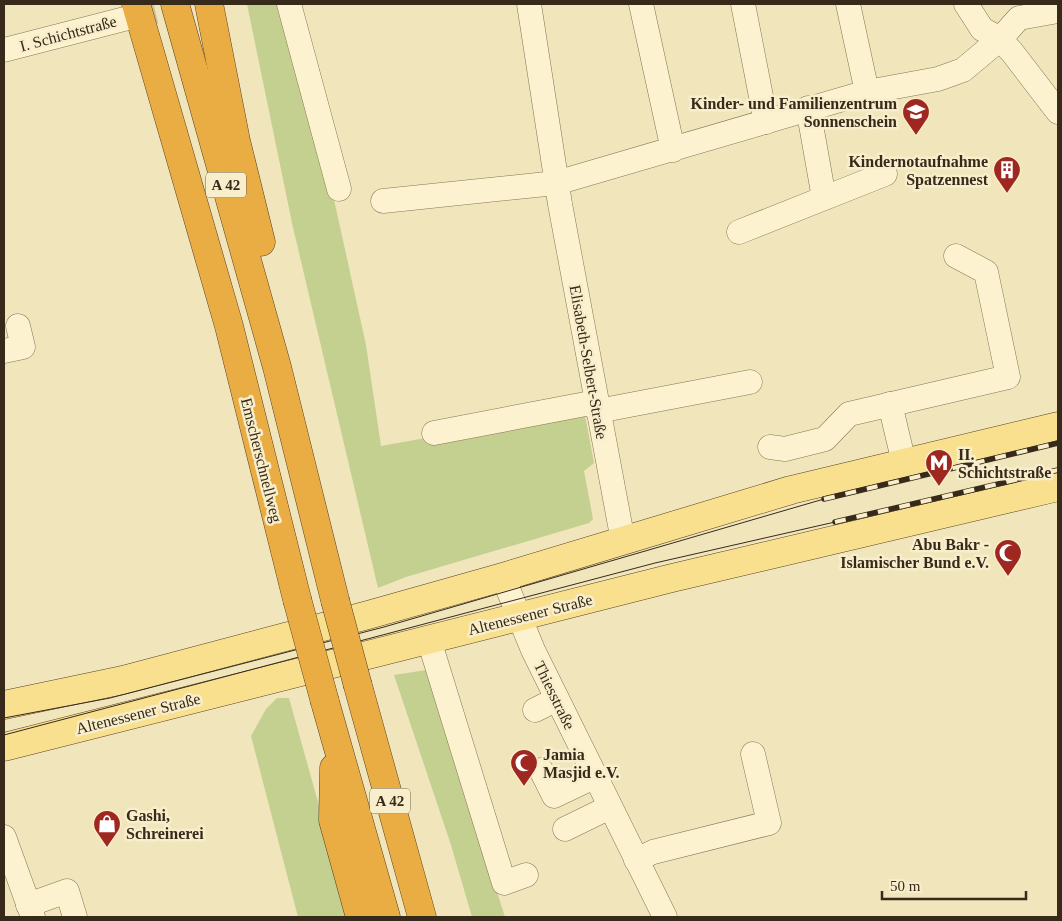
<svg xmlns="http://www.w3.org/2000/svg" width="1062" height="921" font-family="Georgia,serif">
	<rect width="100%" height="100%" fill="#f1e5bb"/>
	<g fill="#c3d08f">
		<polygon points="247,4 291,4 366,345 381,446 584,410 594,463 584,471 593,519 589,523 406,577 378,588 292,223"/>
		<polygon points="426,670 505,917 472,917 451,845 394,675"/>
		<polygon points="277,698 289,698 350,917 298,917 251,736 266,709"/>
	</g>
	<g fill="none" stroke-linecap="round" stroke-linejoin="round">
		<polyline stroke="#ccc09b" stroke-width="24" stroke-dasharray="24 12" stroke-linecap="butt" points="132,17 187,4"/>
		<defs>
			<g id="minor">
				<polyline points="289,4 339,189"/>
				<polyline points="529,4 560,204 623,541"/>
				<polyline points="641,4 673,150"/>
				<polyline points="743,4 766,122"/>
				<polyline points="848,4 867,92"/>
				<polyline points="966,4 982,29 1000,39 1012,52 1058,112"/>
				<polyline points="4,50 132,17"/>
				<polyline points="808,108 824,198"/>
				<polyline points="383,201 556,183 867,92 938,79 963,70 1000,39 1019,18 1058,11"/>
				<polyline points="739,232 885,174"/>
				<polyline points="4,351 23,347 18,326"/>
				<polyline points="890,404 904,463"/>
				<polyline points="598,411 750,382"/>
				<polyline points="434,433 596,402"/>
				<polyline points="770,447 785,449 825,439 849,414 1008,377 986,272 956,256"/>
				<polyline points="503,577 533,650 665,917"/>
				<polyline points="429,640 504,883 526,875"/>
				<polyline points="535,710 557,699"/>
				<polyline points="541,770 554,796 594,777"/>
				<polyline points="565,829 610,807"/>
				<polyline points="4,837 33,917"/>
				<polyline points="636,860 653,852 769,823 753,754"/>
				<polyline points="28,905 67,891 75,917"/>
			</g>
			<g id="major">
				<polyline points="4,705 123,680 368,615 503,577 791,490 1058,426"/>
				<polyline points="4,747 672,578 1058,487"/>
			</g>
			<g id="highway">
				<polyline points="136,4 229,326 297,599"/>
				<polyline points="175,4 277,367 335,600"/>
				<polyline points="209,4 236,141 261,242"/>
				<polyline points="358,686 422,917"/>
				<polyline points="325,702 386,917"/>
				<polyline points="334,768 333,820 360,917"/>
			</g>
		</defs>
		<use href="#minor" stroke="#8a7454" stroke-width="25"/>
		<use href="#major" stroke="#574229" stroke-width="29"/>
		<use href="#highway" stroke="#574229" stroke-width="29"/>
		<use href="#minor" stroke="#fcf2cf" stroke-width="24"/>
		<use href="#major" stroke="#f9e08e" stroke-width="28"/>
		<use href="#highway" stroke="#eaad43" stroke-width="28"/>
		<g stroke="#372a1a" stroke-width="1">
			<polyline points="4,718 110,698 384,627 824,499"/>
			<polyline points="4,735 655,563 835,522"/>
		</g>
		<defs>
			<g id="rail">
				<polyline points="824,499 1058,443"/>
				<polyline points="835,522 1058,470"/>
			</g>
		</defs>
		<use href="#rail" stroke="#372a1a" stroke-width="5.5"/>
		<use href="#rail" stroke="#f8eecb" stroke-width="4" stroke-dasharray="11" stroke-linecap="butt"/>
		<defs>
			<g id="highway-bridge">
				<polyline points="297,599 325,702"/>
				<polyline points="335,600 358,686"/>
			</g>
		</defs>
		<use href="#highway-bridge" stroke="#574229" stroke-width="29" stroke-linecap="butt"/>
		<use href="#highway-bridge" stroke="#eaad43" stroke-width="28"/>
	</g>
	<defs>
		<symbol id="school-pin" viewBox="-11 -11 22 30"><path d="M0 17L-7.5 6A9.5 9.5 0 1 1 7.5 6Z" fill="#9e271f" stroke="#f8eecb"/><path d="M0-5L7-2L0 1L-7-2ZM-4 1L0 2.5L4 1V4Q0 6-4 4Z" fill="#fff"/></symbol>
		<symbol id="building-pin" viewBox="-11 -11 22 30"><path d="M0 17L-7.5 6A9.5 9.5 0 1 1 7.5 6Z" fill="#9e271f" stroke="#f8eecb"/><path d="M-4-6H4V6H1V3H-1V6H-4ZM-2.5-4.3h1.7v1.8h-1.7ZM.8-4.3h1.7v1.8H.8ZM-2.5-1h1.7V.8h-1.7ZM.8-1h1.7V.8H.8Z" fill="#fff"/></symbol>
		<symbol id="metro-pin" viewBox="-11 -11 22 30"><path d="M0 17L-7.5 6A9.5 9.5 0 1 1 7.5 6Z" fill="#9e271f" stroke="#f8eecb"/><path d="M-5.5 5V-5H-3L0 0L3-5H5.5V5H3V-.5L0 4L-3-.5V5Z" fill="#fff"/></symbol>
		<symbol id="mosque-pin" viewBox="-11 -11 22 30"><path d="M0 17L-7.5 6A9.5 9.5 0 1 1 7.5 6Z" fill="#9e271f" stroke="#f8eecb"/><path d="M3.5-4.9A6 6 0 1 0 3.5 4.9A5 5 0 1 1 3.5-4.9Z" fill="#fff"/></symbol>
		<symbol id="shop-pin" viewBox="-11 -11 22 30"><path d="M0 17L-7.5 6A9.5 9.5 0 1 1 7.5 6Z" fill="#9e271f" stroke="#f8eecb"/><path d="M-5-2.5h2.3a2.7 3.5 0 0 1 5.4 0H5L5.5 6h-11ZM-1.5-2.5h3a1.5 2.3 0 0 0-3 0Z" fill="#fff"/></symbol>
	</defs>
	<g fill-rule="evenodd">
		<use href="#school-pin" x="900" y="96" width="32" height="43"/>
		<use href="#building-pin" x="991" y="154" width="32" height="43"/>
		<use href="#metro-pin" x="923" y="447" width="32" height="43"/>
		<use href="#mosque-pin" x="992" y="537" width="32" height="43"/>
		<use href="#mosque-pin" x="508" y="747" width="32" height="43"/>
		<use href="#shop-pin" x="91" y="808" width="32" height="43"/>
	</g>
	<g text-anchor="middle" stroke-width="5" stroke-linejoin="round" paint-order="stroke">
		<g fill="#f8eecb" stroke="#71654f" stroke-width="1">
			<rect x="206" y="172.5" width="40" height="25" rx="4"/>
			<rect x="370" y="788.5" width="40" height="25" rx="4"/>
		</g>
		<g font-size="15" font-weight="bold" fill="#372a1a">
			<text x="226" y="190">A 42</text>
			<text x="390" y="806">A 42</text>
		</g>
		<g font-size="16" fill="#372a1a" stroke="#f8eecb">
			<text transform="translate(68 33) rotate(-15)" y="6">I. Schichtstraße</text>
			<text transform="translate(589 362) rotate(80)" y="6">Elisabeth-Selbert-Straße</text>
			<text transform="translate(262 460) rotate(76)" y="6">Emscherschnellweg</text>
			<text transform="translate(530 614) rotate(-14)" y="6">Altenessener Straße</text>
			<text transform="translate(555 695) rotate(64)" y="6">Thiesstraße</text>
			<text transform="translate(138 713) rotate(-14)" y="6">Altenessener Straße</text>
		</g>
		<g font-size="16" font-weight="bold" fill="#372a1a" stroke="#f8eecb" text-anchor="end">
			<text x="897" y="109">Kinder- und Familienzentrum<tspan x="897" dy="18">Sonnenschein</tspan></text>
			<text x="988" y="167">Kindernotaufnahme<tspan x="988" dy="18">Spatzennest</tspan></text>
			<text x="958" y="460" text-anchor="start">II.<tspan x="958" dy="18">Schichtstraße</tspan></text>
			<text x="989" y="550">Abu Bakr -<tspan x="989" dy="18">Islamischer Bund e.V.</tspan></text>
			<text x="543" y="760" text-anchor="start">Jamia<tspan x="543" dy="18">Masjid e.V.</tspan></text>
			<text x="126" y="821" text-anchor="start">Gashi,<tspan x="126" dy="18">Schreinerei</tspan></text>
		</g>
	</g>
	<rect width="1062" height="921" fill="none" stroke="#372a1a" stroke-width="10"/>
	<path d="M882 891v8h144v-8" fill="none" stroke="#372a1a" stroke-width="2.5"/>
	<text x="890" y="891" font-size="15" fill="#372a1a" stroke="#f8eecb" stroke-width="4" paint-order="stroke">50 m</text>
</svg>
